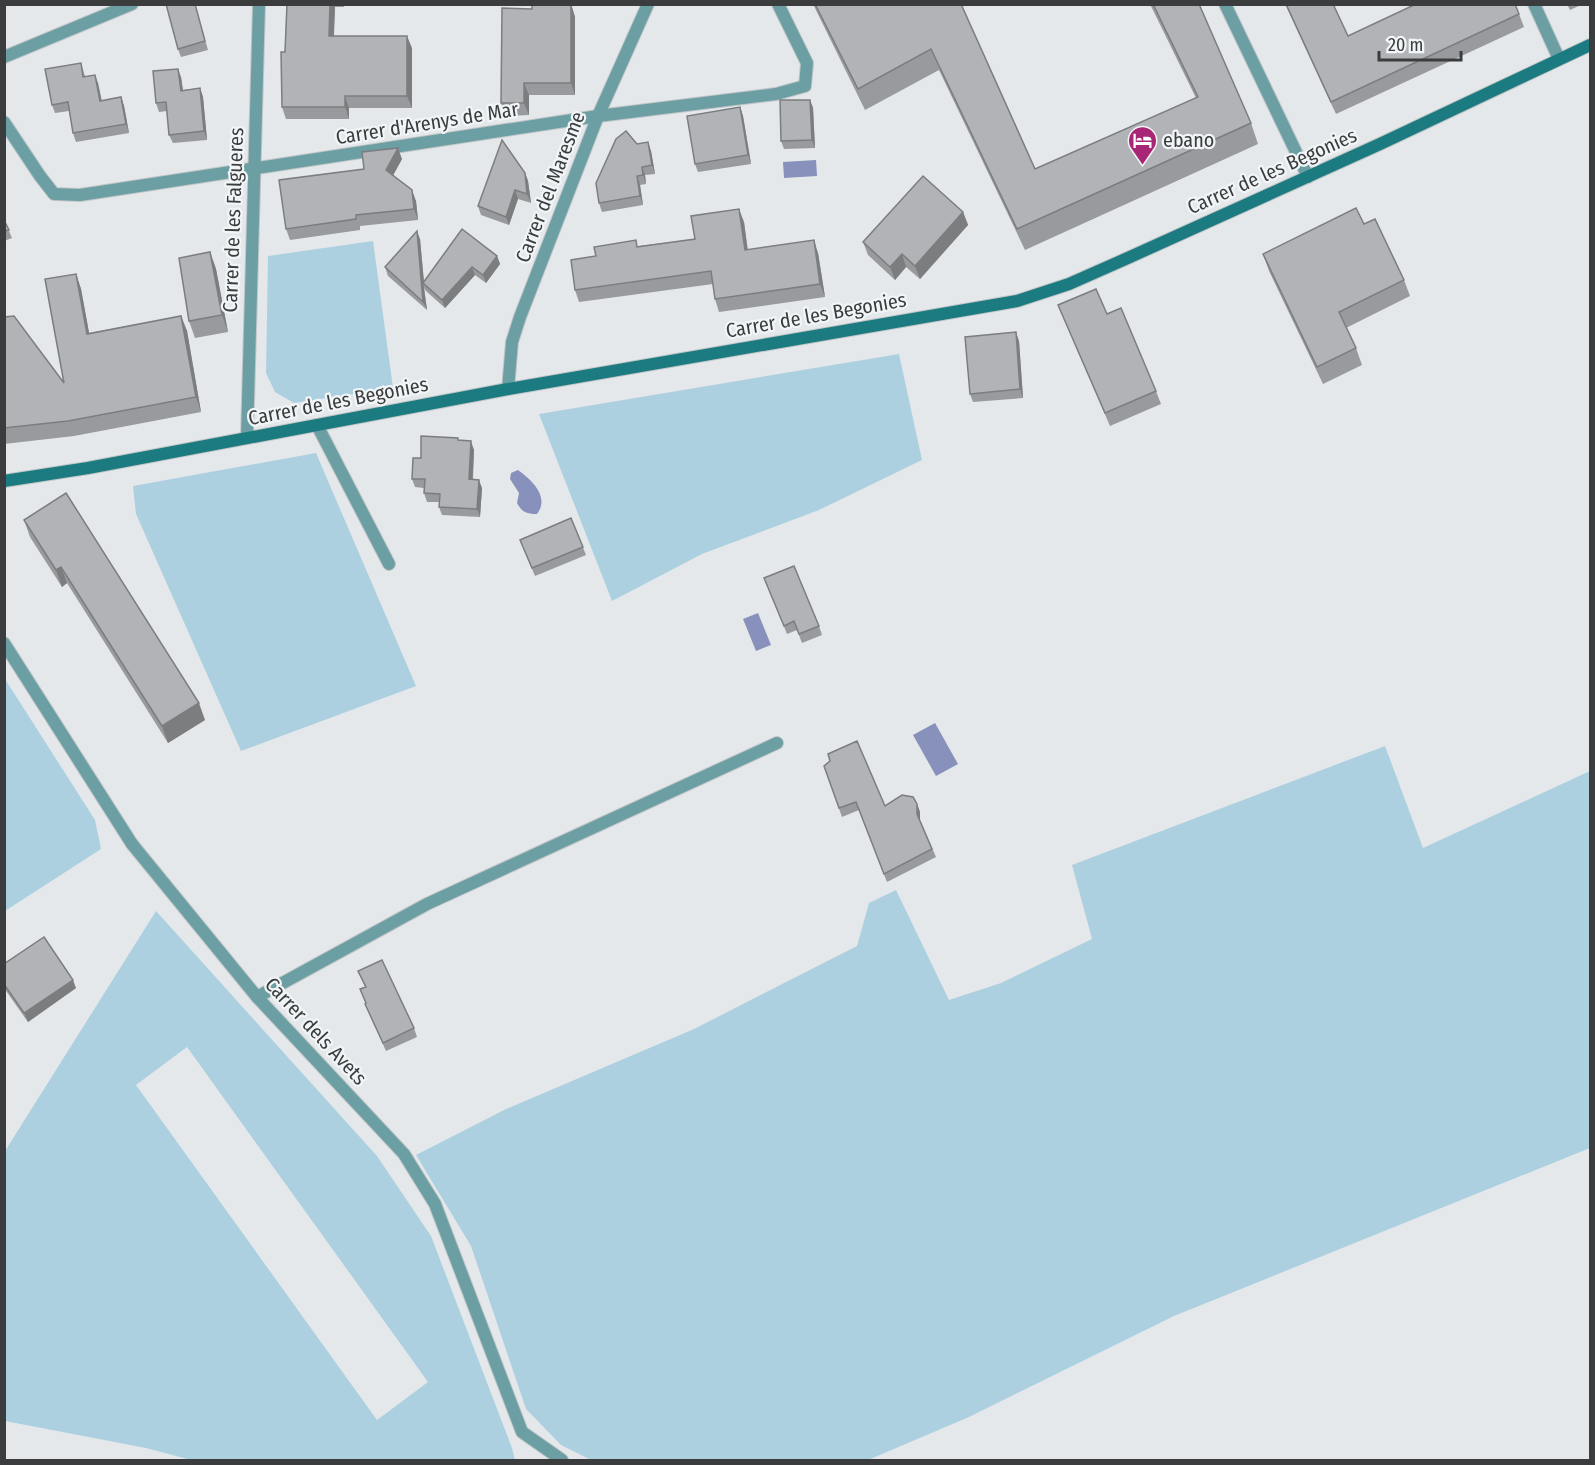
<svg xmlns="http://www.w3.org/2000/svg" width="1595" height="1465" font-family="'Fira Sans Condensed',sans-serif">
	<rect width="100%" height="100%" fill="#e4e8ea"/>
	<g fill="#add0e0" fill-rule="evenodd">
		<polygon points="373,241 393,388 294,403 275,392 266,373 268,256"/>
		<polygon points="899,354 922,460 819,510 702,554 612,601 539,414"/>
		<polygon points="316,453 416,686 241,751 136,514 133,486"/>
		<polygon points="5,679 95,820 101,849 5,911"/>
		<polygon points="1385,746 1423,848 1590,771 1590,1148 1174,1316 969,1417 868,1460 591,1460 561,1445 526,1409 471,1246 416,1155 506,1109 694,1029 857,946 869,903 896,890 949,1000 1001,983 1092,939 1072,865"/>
		<path d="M156 911 377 1156 431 1236 512 1448 515 1460H191L146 1448 5 1421V1151ZM187 1047 428 1382 377 1420 136 1085Z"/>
	</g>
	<g fill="#8891bb">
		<polygon points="816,160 817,176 784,178 783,162"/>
		<path d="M518 470C532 480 550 497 537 514 526 514 522 512 517 503L519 493 510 479 511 473Z"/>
		<polygon points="758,613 771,645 756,651 743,619"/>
		<polygon points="935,723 958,764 936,776 913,735"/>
	</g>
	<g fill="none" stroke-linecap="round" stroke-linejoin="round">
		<defs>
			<g id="lane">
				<polyline points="317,425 389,564"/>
				<polyline points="132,844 257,997 404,1154 435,1204 522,1432 562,1460"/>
				<polyline points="257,997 427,904 777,743"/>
			</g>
			<g id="street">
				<polyline points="1225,4 1308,177"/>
				<polyline points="1534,4 1559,59"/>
				<polyline points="4,57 132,4"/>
				<polyline points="4,122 40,176 54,194 80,195 598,116 776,94 805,86 807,63 778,4"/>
				<polyline points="508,389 512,342 520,317 598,116 648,4"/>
				<polyline points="247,437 259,4"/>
				<polyline points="4,643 132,844"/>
			</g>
			<polyline id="secondary" points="4,481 88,468 508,389 1017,301 1069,284 1130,257 1380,144 1590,45"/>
		</defs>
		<use href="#lane" stroke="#c2c6c7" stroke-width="14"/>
		<use href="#street" stroke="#c2c6c7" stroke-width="14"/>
		<use href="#secondary" stroke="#c2c6c7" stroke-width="14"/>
		<use href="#lane" stroke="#6b9fa3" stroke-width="12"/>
		<use href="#street" stroke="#6b9fa3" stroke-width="12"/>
		<use href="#secondary" stroke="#1b7b81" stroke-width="12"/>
	</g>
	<g fill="#989a9d">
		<polygon points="195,4 208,50 181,57 178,49"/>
		<polygon points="287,4 344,4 344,7 335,7 334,36 412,48 412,108 349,108 349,119 286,119 282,107"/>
		<polygon points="571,4 575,17 575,95 529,95 529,115 506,116 501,103 532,9"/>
		<polygon points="813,4 961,4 1035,169 1196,98 1150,4 1199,4 1251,123 1258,144 1025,250 939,70 865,110"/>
		<polygon points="1285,4 1333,4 1348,36 1519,14 1524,27 1336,114"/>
		<polygon points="1567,4 1583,4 1570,10"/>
		<polygon points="81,63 85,76 98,83 102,101 121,97 124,106 129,133 76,142 73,133 69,111 55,113 52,105"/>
		<polygon points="181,77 183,90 200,88 203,97 207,140 173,143 169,135 167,111 159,112 156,103"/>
		<polygon points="810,100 813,108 815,148 784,149 781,141"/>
		<polygon points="740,107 743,116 751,164 698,172 695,164"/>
		<polygon points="637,144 651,151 655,174 645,175 646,184 640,185 643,205 602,212 599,203"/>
		<polygon points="402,159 393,175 416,201 418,220 360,226 360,230 290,240 286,229 364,169"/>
		<polygon points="525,173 528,181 531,203 518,199 509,225 481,215 478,206"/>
		<polygon points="963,212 968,225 920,279 906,267 895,280 868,255 863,242"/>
		<polygon points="4,220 12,238 4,241"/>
		<polygon points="744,222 748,250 818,253 825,297 719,312 715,299 713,284 579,302 575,290 596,256 638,246 695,239"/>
		<polygon points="1364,224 1404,280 1410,296 1346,328 1356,348 1362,365 1323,384 1269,271 1263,254"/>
		<polygon points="420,239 424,281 497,256 500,264 486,283 475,275 445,308 426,291 424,288 427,310 388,276 385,267"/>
		<polygon points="210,252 216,269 228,332 195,338 189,321"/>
		<polygon points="76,274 81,289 89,333 181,316 187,331 201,412 74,436 4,444 4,317 64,383"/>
		<polygon points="1058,305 1107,314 1156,391 1161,404 1110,426"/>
		<polygon points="1019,341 1023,398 973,402 970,394"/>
		<polygon points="458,440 474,450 473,480 482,488 480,517 442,515 439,507 440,502 427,502 424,493 424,488 415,487 412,479 421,458"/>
		<polygon points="571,518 586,555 535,576 520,540"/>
		<polygon points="24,520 205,720 168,743 67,583 62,587 30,537"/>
		<polygon points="768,587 819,626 822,635 802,643 797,630 787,634"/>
		<polygon points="824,766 885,806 917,804 920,812 920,821 936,857 887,882 859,810 842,817"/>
		<polygon points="4,964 76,988 28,1022 4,988"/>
		<polygon points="358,971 414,1028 417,1037 386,1051 365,1004 366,1004 360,989 365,987"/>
	</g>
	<g fill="#7c7d7f">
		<polygon points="330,4 334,4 335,7 333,49 329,36"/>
		<polygon points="571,4 575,17 575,95 571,83"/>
		<polygon points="407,36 412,48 412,108 407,96"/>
		<polygon points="178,69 181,77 184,99 181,91"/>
		<polygon points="95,75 98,83 103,110 100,101"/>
		<polygon points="524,83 529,95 529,115 524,103"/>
		<polygon points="200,88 203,97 207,140 204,131"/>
		<polygon points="345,96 349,108 349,119 345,107"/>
		<polygon points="121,97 124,106 129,133 126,124"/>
		<polygon points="810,100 813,108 815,148 812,140"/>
		<polygon points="740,107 743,116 751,164 748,155"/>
		<polygon points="648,142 651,151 655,174 652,165"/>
		<polygon points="398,148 402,159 390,181 386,170"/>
		<polygon points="642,167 645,175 646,184 643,175"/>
		<polygon points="525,173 528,181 531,203 527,194"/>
		<polygon points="637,176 640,185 643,205 640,196"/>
		<polygon points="412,190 416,201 418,220 414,209"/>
		<polygon points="515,190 518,199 509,225 506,217"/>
		<polygon points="739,209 744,222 749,263 745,250"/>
		<polygon points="963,212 968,225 920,279 915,266"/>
		<polygon points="417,231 420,239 424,284 423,283 424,288 427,310 423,302"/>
		<polygon points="814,240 818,253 825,297 820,284"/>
		<polygon points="210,252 216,269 228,332 222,315"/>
		<polygon points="902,254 906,267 895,280 890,267"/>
		<polygon points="497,256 500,264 486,283 483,275"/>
		<polygon points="472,267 475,275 445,308 442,300"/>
		<polygon points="76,274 81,289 92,349 87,334"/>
		<polygon points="181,316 187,331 201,412 196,397"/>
		<polygon points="1016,332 1019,341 1023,398 1020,389"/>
		<polygon points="471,441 474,450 472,488 469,479"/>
		<polygon points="479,480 482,488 480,517 477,509"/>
		<polygon points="61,567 67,583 62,587 56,570"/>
		<polygon points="199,703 205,720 168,743 162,726"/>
		<polygon points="917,804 920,812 920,823 917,814"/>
		<polygon points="73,980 76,988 28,1022 24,1013"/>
	</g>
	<g fill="#b1b3b6" stroke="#7c7d7f" stroke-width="1.5">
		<polygon points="166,4 195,4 205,41 178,49"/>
		<polygon points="287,4 330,4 329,36 407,36 407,96 345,96 345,107 282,107 281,52 285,52"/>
		<polygon points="532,4 571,4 571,83 524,83 524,103 501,103 502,8 532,9"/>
		<polygon points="815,4 961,4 1035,169 1198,97 1153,4 1199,4 1251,123 1017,229 931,49 858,89"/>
		<polygon points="1286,4 1333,4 1348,36 1416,4 1515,4 1519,14 1331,102"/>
		<polygon points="81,63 83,77 95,75 100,101 121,97 126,124 73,133 68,102 52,105 45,69"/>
		<polygon points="178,69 181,91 200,88 204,131 169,135 166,102 156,103 153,71"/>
		<polygon points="780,100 810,100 812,140 781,141"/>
		<polygon points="740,107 748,155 695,164 687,116"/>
		<polygon points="626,131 637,144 648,142 652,165 642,167 643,175 637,176 640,196 599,203 596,183 616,139"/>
		<polygon points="502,140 525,173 527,194 515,190 506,217 478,206"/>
		<polygon points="398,148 386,170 412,190 414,209 356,215 356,219 286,229 279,180 364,169 362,152"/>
		<polygon points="923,176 963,212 915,266 902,254 890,267 863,242"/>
		<polygon points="1356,208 1364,224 1375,219 1404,280 1339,312 1356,348 1317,367 1263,254"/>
		<polygon points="739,209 745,250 814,240 820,284 715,299 711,271 575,290 571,260 596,256 594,247 636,240 637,247 695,239 691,216"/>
		<polygon points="4,220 9,230 4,231"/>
		<polygon points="462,229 497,256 483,275 472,267 442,300 423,283"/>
		<polygon points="417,231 423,302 385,267"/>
		<polygon points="210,252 222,315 189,321 179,258"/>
		<polygon points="76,274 87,334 181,316 196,397 68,421 4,428 4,317 14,316 64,383 45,279"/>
		<polygon points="1096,289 1107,314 1121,308 1156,391 1105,413 1058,305"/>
		<polygon points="1016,332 1020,389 970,394 965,337"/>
		<polygon points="421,436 458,438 458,440 471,441 469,479 479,480 477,509 439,507 440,494 424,493 425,479 412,479 413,458 421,458"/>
		<polygon points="66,493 199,703 162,726 61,567 56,570 24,520"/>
		<polygon points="571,518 583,547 532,568 520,540"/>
		<polygon points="794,566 819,626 799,634 794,621 784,626 764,578"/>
		<polygon points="857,741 885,806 902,795 913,797 917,804 917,814 932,849 884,874 856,802 839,808 824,766 830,761 828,754"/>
		<polygon points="44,937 73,980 24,1013 4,984 4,964"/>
		<polygon points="382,960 414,1028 383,1043 365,1004 366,1003 360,989 366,987 358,971"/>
	</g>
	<defs>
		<symbol id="hotel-pin" viewBox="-11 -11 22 30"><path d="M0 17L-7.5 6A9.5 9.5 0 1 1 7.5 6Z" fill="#a72675" stroke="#f1f5f7"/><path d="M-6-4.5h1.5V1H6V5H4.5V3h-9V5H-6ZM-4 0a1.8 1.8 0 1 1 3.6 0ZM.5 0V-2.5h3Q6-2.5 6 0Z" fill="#fff"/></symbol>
	</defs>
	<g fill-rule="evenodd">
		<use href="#hotel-pin" x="1126" y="124" width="33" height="45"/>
	</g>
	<g text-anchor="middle" stroke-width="4.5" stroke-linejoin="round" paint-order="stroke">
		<g font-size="20" fill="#3a3c3d" stroke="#f1f5f7">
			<text transform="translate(427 123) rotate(-9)" y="7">Carrer d'Arenys de Mar</text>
			<text transform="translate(1272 171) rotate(-24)" y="7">Carrer de les Begonies</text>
			<text transform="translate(550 187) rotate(-69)" y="7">Carrer del Maresme</text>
			<text transform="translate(233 220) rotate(-88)" y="7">Carrer de les Falgueres</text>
			<text transform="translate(816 315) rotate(-10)" y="7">Carrer de les Begonies</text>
			<text transform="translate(338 401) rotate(-11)" y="7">Carrer de les Begonies</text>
			<text transform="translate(316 1031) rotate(47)" y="7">Carrer dels Avets</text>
		</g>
		<g font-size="20" fill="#3a3c3d" stroke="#f1f5f7" text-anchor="start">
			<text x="1163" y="147">ebano</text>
		</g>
	</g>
	<rect width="1595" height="1465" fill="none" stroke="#3a3c3d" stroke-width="12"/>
	<path d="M1379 51v9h82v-9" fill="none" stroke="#3a3c3d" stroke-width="3"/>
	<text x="1388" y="51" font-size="18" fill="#3a3c3d" stroke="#f1f5f7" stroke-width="4.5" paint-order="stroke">20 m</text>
</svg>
